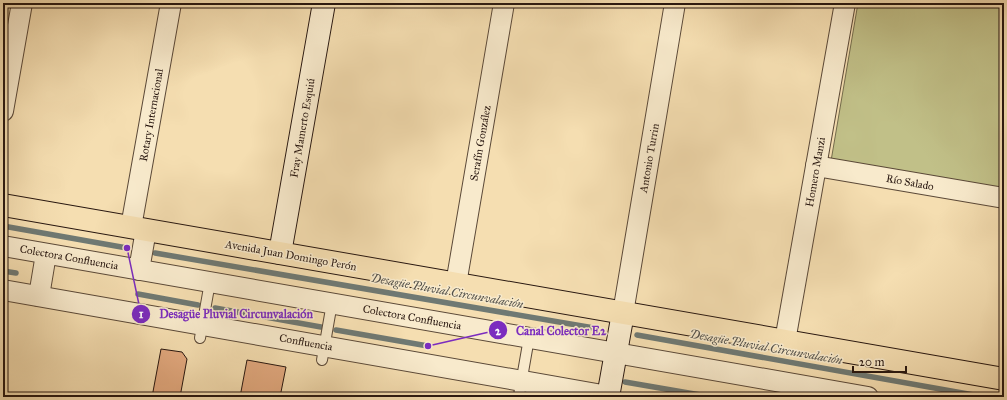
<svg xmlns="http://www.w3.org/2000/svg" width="1007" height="400" font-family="'IM FELL Great Primer',serif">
	<rect width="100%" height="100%" fill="#f5deb1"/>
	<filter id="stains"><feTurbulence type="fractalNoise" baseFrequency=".005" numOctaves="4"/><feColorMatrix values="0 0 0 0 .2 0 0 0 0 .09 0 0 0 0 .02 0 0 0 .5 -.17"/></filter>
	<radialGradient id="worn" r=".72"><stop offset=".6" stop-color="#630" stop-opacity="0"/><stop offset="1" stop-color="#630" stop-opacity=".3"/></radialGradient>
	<polygon fill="#c1c088" stroke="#746c4c" points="858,3 1004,3 1004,190 831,161"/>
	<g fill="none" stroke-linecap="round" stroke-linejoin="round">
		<g stroke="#6f7973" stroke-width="5.5">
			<polyline points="3,226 127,248"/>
			<polyline points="155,253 594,328"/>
			<polyline points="3,271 16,273"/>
			<polyline points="138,294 198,305"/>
			<polyline points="215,308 321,327"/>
			<polyline points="336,330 428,346"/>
			<polyline points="637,335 985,397"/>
			<polyline points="625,382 712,397"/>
		</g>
	</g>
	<g fill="#e2a97f" stroke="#281710">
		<polygon points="161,349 182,352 187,359 180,397 152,397"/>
		<polygon points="247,360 286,367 280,397 240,397"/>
	</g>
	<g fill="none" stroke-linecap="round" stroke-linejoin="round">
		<defs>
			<g id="lane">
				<polyline points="200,338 210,282"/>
				<polyline points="322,360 332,303"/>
				<polyline points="519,395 529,338"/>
			</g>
			<g id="street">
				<polyline points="3,111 22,3"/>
				<polyline points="816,166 1004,198"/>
				<polyline points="131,227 171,3"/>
				<polyline points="3,246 868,397"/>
				<polyline points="139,270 146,230"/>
				<polyline points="456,284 504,3"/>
				<polyline points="3,290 608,396"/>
				<polyline points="39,296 46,254"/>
				<polyline points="623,313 675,3"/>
				<polyline points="785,341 845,3"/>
			</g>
			<g id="secondary">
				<polyline points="280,253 324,3"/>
				<polyline points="608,397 623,313"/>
			</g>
			<polyline id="primary" points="3,205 1004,379"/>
		</defs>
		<use href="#lane" stroke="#5b4938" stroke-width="12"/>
		<use href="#street" stroke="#5b4938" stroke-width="22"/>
		<use href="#secondary" stroke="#281710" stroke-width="24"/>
		<use href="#primary" stroke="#281710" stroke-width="24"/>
		<use href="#lane" stroke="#f8eacc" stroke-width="10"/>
		<use href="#street" stroke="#f8eacc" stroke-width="20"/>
		<use href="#secondary" stroke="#f8eacc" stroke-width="22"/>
		<use href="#primary" stroke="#f5deb1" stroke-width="22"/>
	</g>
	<g text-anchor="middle" stroke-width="3" stroke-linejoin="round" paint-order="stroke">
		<g font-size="11" fill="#281710" stroke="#f8eacc">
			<text transform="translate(151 115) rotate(-80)" y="4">Rotary Internacional</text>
			<text transform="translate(302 128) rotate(-80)" y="4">Fray Mamerto Esquiú</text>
			<text transform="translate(480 143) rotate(-80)" y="4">Serafín González</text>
			<text transform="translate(649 158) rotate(-80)" y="4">Antonio Turrin</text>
			<text transform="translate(815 172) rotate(-80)" y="4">Homero Manzi</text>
			<text transform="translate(910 182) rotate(10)" y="4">Río Salado</text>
			<text transform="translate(291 255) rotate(10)" y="4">Avenida Juan Domingo Perón</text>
			<text transform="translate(69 257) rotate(10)" y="4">Colectora Confluencia</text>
			<text transform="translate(412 317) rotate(10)" y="4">Colectora Confluencia</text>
			<text transform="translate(306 342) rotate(10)" y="4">Confluencia</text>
		</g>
		<g font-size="12" font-style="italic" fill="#52504a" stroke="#f8eacc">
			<text transform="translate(447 291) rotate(10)" y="4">Desagüe Pluvial Circunvalación</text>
			<text transform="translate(766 347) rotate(10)" y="4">Desagüe Pluvial Circunvalación</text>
		</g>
	</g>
	<path fill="none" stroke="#7b2cbf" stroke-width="1.5" d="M127 248L141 314M428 346L498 330"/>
	<g fill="#7b2cbf" stroke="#f8eacc" stroke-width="1.5">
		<circle cx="127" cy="248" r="4"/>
		<circle cx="428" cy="346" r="4"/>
		<circle cx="141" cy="314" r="10"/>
		<circle cx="498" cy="330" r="10"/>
	</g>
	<g font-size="12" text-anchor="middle" font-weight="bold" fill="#fff">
		<text x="141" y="318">1</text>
		<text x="498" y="335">2</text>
	</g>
	<g font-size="12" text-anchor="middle" font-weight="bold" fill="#7b2cbf" stroke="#f8eacc" stroke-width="3" stroke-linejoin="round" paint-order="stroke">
		<text x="236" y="318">Desagüe Pluvial Circunvalación</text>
		<text x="561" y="335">Canal Colector E2</text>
	</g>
	<rect width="1007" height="400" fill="none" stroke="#f5deb1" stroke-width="16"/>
	<rect x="4" y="4" width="999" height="392" fill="none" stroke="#281710" stroke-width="2"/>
	<rect x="8" y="8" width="991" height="384" fill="none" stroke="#281710"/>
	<path d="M853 366v6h53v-6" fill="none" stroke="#281710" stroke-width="2"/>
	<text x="859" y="366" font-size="12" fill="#281710" stroke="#f8eacc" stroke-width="3" paint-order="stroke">20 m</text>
	<rect width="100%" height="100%" filter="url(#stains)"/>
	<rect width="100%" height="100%" fill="url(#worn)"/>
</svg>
